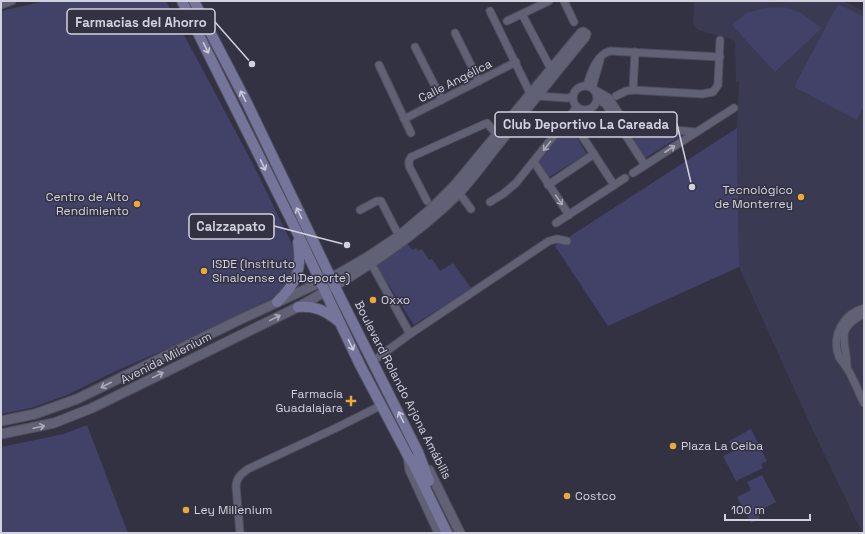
<svg xmlns="http://www.w3.org/2000/svg" width="865" height="534" font-family="'Space Grotesk',sans-serif">
	<rect width="100%" height="100%" fill="#323243"/>
	<polygon fill="#3a3a52" points="694,1 843,1 864,11 864,533 862,533 815,435 739,267 737,128 739,82 736,82 735,41 698,30 695,27 693,24"/>
	<g fill="#424168">
		<polygon points="45,1 166,1 254,166 291,242 295,257 294,268 288,283 276,296 185,341 118,370 67,395 31,408 1,414 1,11"/>
		<polygon points="838,4 864,17 864,106 857,120 794,87"/>
		<polygon points="784,7 801,13 822,28 775,72 732,25 746,13 765,8"/>
		<polygon points="568,123 587,154 546,179 535,161"/>
		<polygon points="626,128 684,134 645,158"/>
		<polygon points="737,128 739,267 608,326 555,246"/>
		<polygon points="407,243 412,250 416,248 418,251 422,249 429,260 432,259 440,271 453,263 471,288 414,325 375,263"/>
		<polygon points="87,425 128,533 1,533 1,447 64,434"/>
		<polygon points="751,429 767,461 761,464 763,468 736,481 723,456 734,451 729,441"/>
		<polygon points="762,475 776,502 757,512 760,518 751,523 737,497 751,490 747,482"/>
	</g>
	<g fill="none" stroke-linecap="round" stroke-linejoin="round">
		<defs>
			<g id="minor">
				<polyline points="564,1 574,22"/>
				<polyline points="1,5 12,1"/>
				<polyline points="490,11 530,93 537,96 567,98 573,97"/>
				<polyline points="522,14 553,73"/>
				<polyline points="507,21 549,1"/>
				<polyline points="455,33 479,81"/>
				<polyline points="415,47 442,100"/>
				<polyline points="379,65 411,133"/>
				<path d="M587 85C591 73 596 55 610 51L720 57"/>
				<circle cx="585" cy="98" r="12"/>
				<polyline points="592,88 600,60"/>
				<polyline points="595,90 609,98 627,126"/>
				<polyline points="633,90 635,52"/>
				<polyline points="616,96 626,91 633,90 702,94 713,92 718,85 720,40"/>
				<polyline points="598,99 606,105 645,165"/>
				<polyline points="404,119 516,62"/>
				<polyline points="573,122 614,185"/>
				<polyline points="627,126 696,132"/>
				<polyline points="534,162 569,215"/>
				<polyline points="633,173 734,108"/>
				<polyline points="548,185 594,154"/>
				<polyline points="457,190 471,209"/>
				<polyline points="427,201 409,166 409,161 411,157 487,123 497,135"/>
				<polyline points="490,202 503,194 516,183 577,107"/>
				<polyline points="360,210 377,201 381,201 399,236"/>
				<polyline points="556,223 625,178"/>
				<polyline points="371,263 410,334"/>
				<path d="M864 308C843 314 831 336 839 357 841 361 844 363 846 367 854 378 858 392 864 403"/>
				<polyline points="373,361 410,334 549,241 557,239 567,241"/>
				<path d="M847 367C847 342 833 329 864 314"/>
				<path d="M240 533 236 486C237 477 241 474 248 469L336 428 382 405"/>
			</g>
			<g id="tertiary">
				<path d="M1 421 35 414 77 399 237 321 338 274 366 258 399 236 431 209 454 186 581 33 583 32 586 34 585 37C557 71 529 106 501 141 487 158 474 177 459 193 415 237 353 277 298 307L92 408 54 423 1 434"/>
				<polyline points="408,456 410,470 439,533"/>
				<polyline points="429,470 460,533"/>
			</g>
			<g id="secondary">
				<polyline points="182,1 297,232 360,365 408,456 413,463 447,533"/>
				<polyline points="194,1 247,103 341,299 418,452 429,481"/>
				<path d="M277 302C297 283 302 270 298 242"/>
				<path d="M298 307C315 306 325 310 338 321"/>
			</g>
		</defs>
		<use href="#minor" stroke="#4e4e5c" stroke-width="9"/>
		<use href="#tertiary" stroke="#4e4e5c" stroke-width="11"/>
		<use href="#secondary" stroke="#4e4e5c" stroke-width="12"/>
		<use href="#minor" stroke="#616175" stroke-width="7"/>
		<use href="#tertiary" stroke="#616175" stroke-width="9"/>
		<use href="#secondary" stroke="#75749a" stroke-width="10"/>
	</g>
	<defs><path id="oneway-shaft" d="M-6 0H5M1.5-3L5.5 0L1.5 3" fill="none" stroke-width="1.6" stroke-linecap="round" stroke-linejoin="round"/></defs>
	<g stroke="#c9c9d7">
		<use href="#oneway-shaft" transform="translate(206 48) rotate(64)"/>
		<use href="#oneway-shaft" transform="translate(243 96) rotate(-117)"/>
		<use href="#oneway-shaft" transform="translate(263 165) rotate(64)"/>
		<use href="#oneway-shaft" transform="translate(299 213) rotate(-116)"/>
		<use href="#oneway-shaft" transform="translate(351 345) rotate(64)"/>
		<use href="#oneway-shaft" transform="translate(401 417) rotate(-116)"/>
	</g>
	<g stroke="#aaaab9">
		<use href="#oneway-shaft" transform="translate(547 146) rotate(128)"/>
		<use href="#oneway-shaft" transform="translate(670 149) rotate(-33)"/>
		<use href="#oneway-shaft" transform="translate(559 200) rotate(55)"/>
		<use href="#oneway-shaft" transform="translate(275 318) rotate(-26)"/>
		<use href="#oneway-shaft" transform="translate(158 375) rotate(-26)"/>
		<use href="#oneway-shaft" transform="translate(106 385) rotate(153)"/>
		<use href="#oneway-shaft" transform="translate(39 427) rotate(-12)"/>
	</g>
	<g fill="#eda83c" stroke="#323243" stroke-width="1.5">
		<circle cx="801" cy="197" r="4"/>
		<circle cx="137" cy="204" r="4"/>
		<circle cx="204" cy="271" r="4"/>
		<circle cx="373" cy="300" r="4"/>
		<path d="M349 395h4v4h4v4h-4v4h-4v-4h-4v-4h4z"/>
		<circle cx="673" cy="446" r="4"/>
		<circle cx="567" cy="496" r="4"/>
		<circle cx="186" cy="510" r="4"/>
	</g>
	<g text-anchor="middle" stroke-width="3" stroke-linejoin="round" paint-order="stroke">
		<g font-size="12" fill="#d2d2de" stroke="#323243">
			<text transform="translate(455 81) rotate(-27)" y="4">Calle Angélica</text>
			<text transform="translate(166 358) rotate(-27)" y="4">Avenida Milenium</text>
			<text transform="translate(403 390) rotate(63)" y="4">Boulevard Rolando Arjona Amábilis</text>
		</g>
		<g font-size="12" fill="#d2d2de" stroke="#323243" text-anchor="start">
			<text x="793" y="194" text-anchor="end">Tecnológico<tspan x="793" dy="14">de Monterrey</tspan></text>
			<text x="129" y="201" text-anchor="end">Centro de Alto<tspan x="129" dy="14">Rendimiento</tspan></text>
			<text x="212" y="268">ISDE (Instituto<tspan x="212" dy="14">Sinaloense del Deporte)</tspan></text>
			<text x="381" y="304">Oxxo</text>
			<text x="343" y="398" text-anchor="end">Farmacia<tspan x="343" dy="14">Guadalajara</tspan></text>
			<text x="681" y="450">Plaza La Ceiba</text>
			<text x="575" y="500">Costco</text>
			<text x="194" y="514">Ley Millenium</text>
		</g>
	</g>
	<path fill="none" stroke="#d2d2de" stroke-width="1.5" d="M252 64L215 22M692 187L677 124M347 245L274 226"/>
	<g fill="#d2d2de" stroke="#323243" stroke-width="1.5">
		<circle cx="252" cy="64" r="4"/>
		<circle cx="692" cy="187" r="4"/>
		<circle cx="347" cy="245" r="4"/>
	</g>
	<g fill="#323243" stroke="#d2d2de" stroke-width="1.5">
		<rect x="67" y="9" width="148" height="25" rx="4"/>
		<rect x="495" y="112" width="182" height="25" rx="4"/>
		<rect x="189" y="214" width="85" height="25" rx="4"/>
	</g>
	<g font-size="13" text-anchor="middle" font-weight="bold" fill="#d2d2de">
		<text x="141" y="27">Farmacias del Ahorro</text>
		<text x="586" y="129">Club Deportivo La Careada</text>
		<text x="231" y="231">Calzzapato</text>
	</g>
	<rect width="865" height="534" fill="none" stroke="#d2d2de" stroke-width="4"/>
	<path d="M725 514v6h85v-6" fill="none" stroke="#d2d2de" stroke-width="2"/>
	<text x="731" y="514" font-size="12" fill="#d2d2de" stroke="#323243" stroke-width="3" paint-order="stroke">100 m</text>
</svg>
